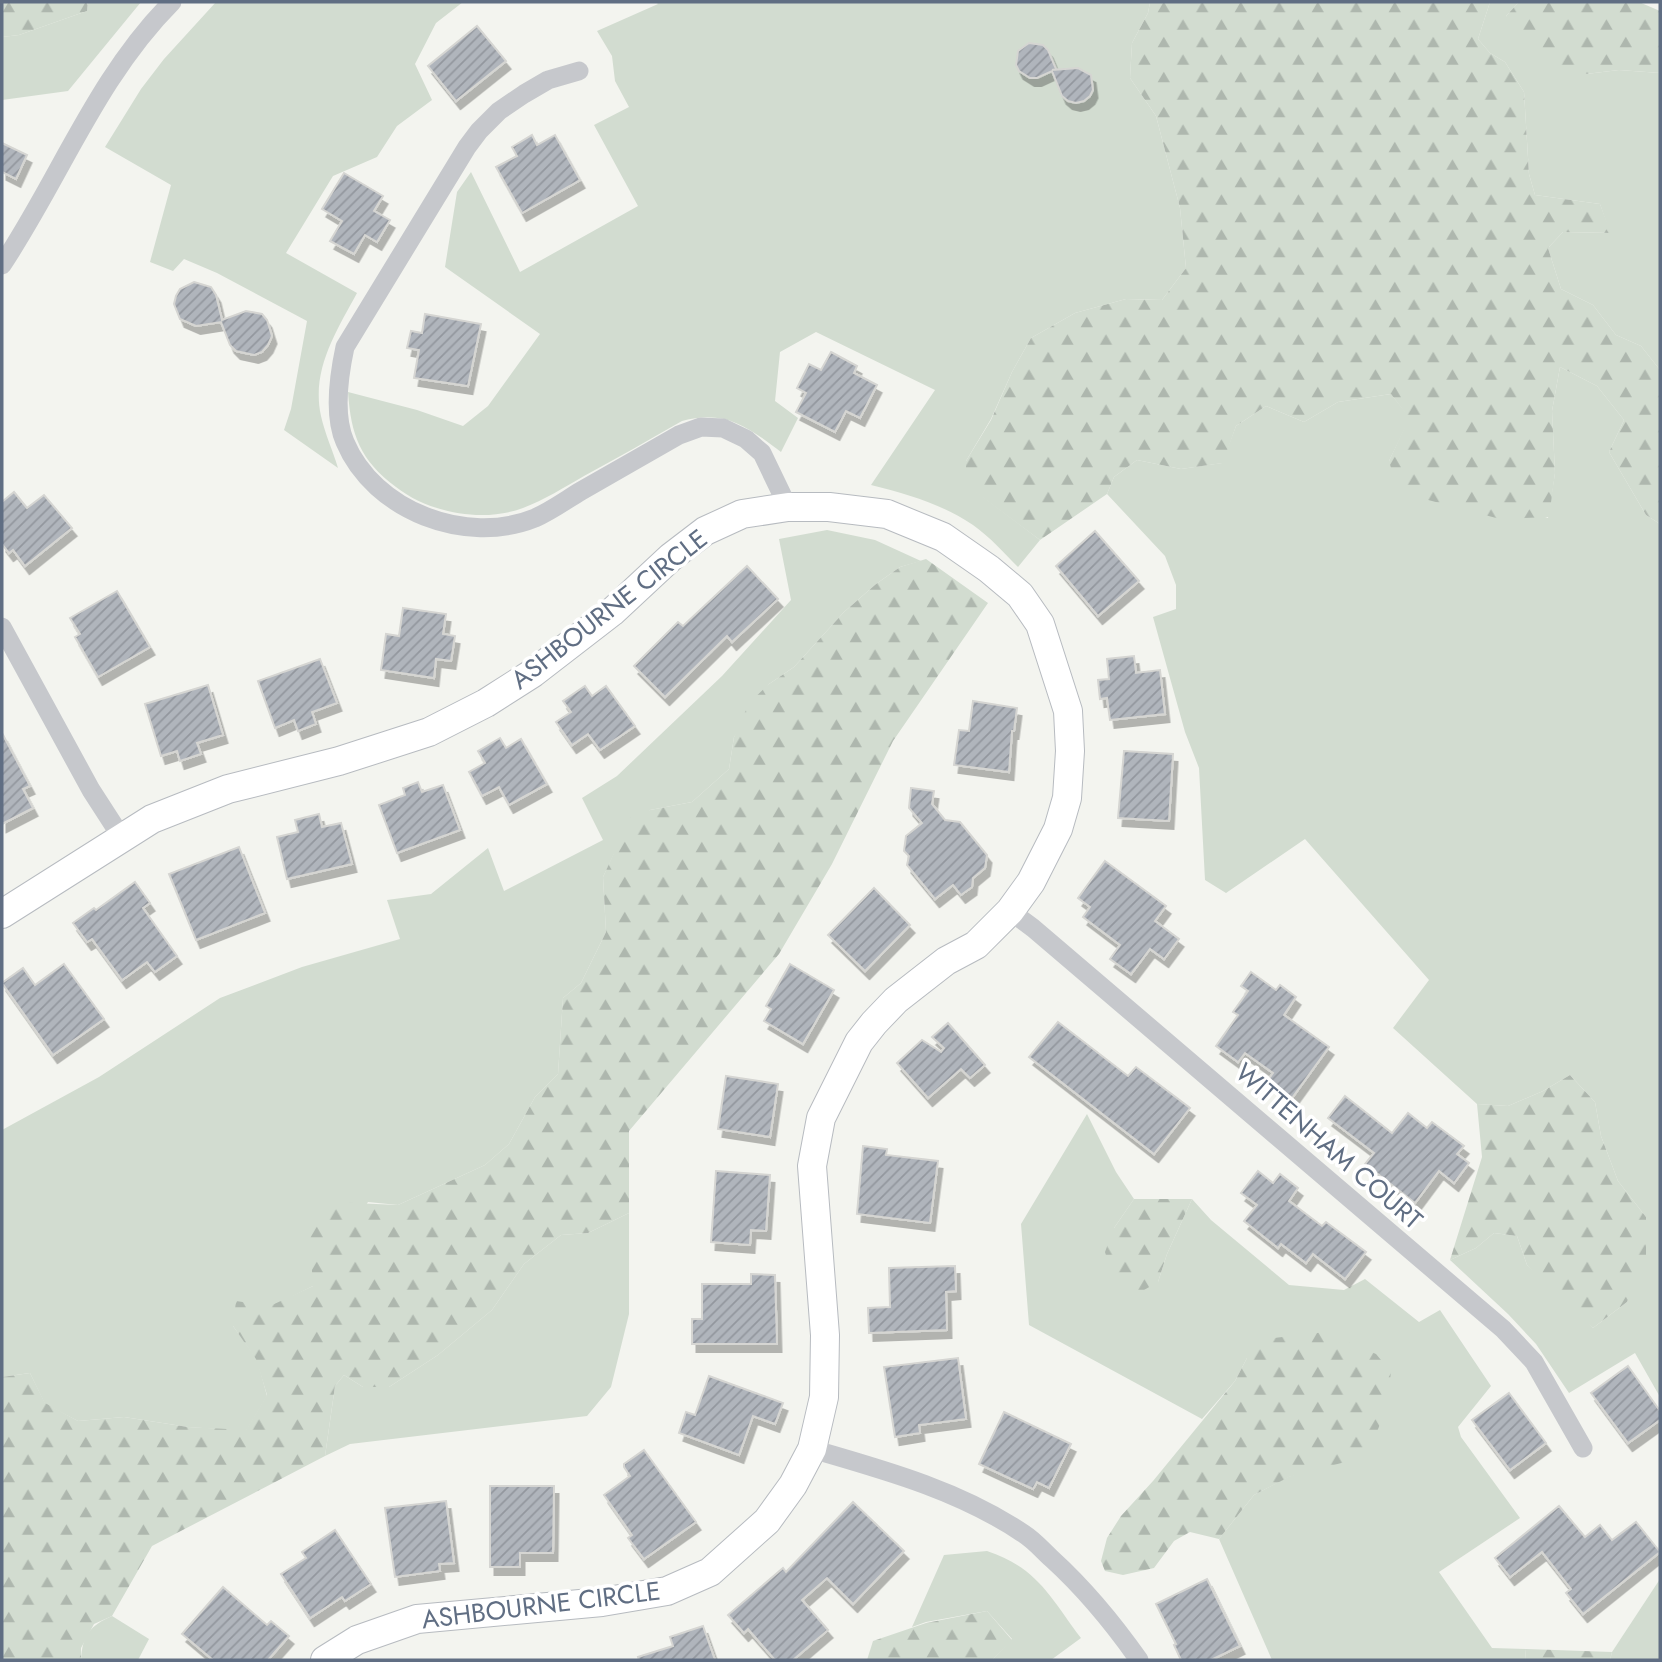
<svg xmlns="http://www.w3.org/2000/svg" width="1662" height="1662" font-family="Jost,sans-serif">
	<defs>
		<pattern id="forest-firs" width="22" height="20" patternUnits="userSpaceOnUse" patternTransform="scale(1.75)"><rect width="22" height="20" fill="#d2dcd0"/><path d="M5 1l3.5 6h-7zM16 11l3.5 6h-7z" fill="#aeb7ae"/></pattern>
		<pattern id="building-hatch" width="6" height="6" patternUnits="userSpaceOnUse" patternTransform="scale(1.75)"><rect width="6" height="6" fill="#b0b5bc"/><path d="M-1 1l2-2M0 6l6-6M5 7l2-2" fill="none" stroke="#93979e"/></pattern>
		<filter id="shadow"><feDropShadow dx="4.5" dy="8" stdDeviation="0" flood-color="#0004"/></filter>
	</defs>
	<rect width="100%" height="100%" fill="#f3f4ef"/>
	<g fill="#d2dcd0">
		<polygon points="88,2 141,2 68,91 2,100 2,37 19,35 87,11"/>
		<path d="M216 2H463L436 23 415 64 432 100 397 126 377 157 333 176 286 253 357 293C336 332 311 370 321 416 325 434 333 451 338 468L284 430 291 409 307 321 217 273 184 259 173 271 150 262 171 185 105 147 141 89 164 59Z"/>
		<path d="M656 2H1150L1148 13 1132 43 1130 78 1156 116 1180 208 1186 268 1162 300 1126 299 1075 313 1031 338 1012 372 991 419 966 461V484L1040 540 1018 567C1004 553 990 537 973 525 942 504 907 494 871 485L935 390 816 332 780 352 775 401 798 418 781 452C748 427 725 409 682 421 649 440 617 458 584 476 565 487 544 500 523 508 483 523 429 513 396 487 360 460 351 435 348 392L417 410 463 426 488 406 540 334 445 267 457 192 471 172 520 272 638 206 594 125 629 107 615 81 612 56 597 31 658 4Z"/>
		<polygon points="1490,2 1519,2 1506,16 1586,74 1619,70 1660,73 1660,370 1641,346 1616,335 1593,305 1561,289 1548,248 1563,232 1610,233 1600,204 1535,195 1529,174 1524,92 1505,62 1490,53 1478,39"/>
		<polygon points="1560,367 1597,386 1624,420 1609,452 1646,515 1660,524 1660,1397 1635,1353 1569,1393 1536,1344 1508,1314 1450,1260 1476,1248 1494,1233 1517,1236 1527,1265 1593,1328 1627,1302 1646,1217 1618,1181 1601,1136 1595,1102 1570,1075 1543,1091 1508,1106 1477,1104 1393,1028 1429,980 1305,839 1226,893 1205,880 1199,768 1185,732 1153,617 1176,609 1176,585 1165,556 1107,494 1114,477 1137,460 1181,469 1222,463 1236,426 1266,406 1304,422 1338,402 1391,394 1410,418 1389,461 1548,518 1555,473 1552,411"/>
		<polygon points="827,530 875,540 921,561 900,567 876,584 844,612 794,667 769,684 734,737 729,769 692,802 650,810 614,854 603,877 606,932 581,983 563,998 558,1074 535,1097 509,1144 485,1165 398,1205 368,1202 313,1286 233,1326 257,1359 267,1396 246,1431 188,1427 124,1417 78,1421 45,1404 30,1373 2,1377 2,1130 99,1077 220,998 302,967 400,939 387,900 431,894 488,848 504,891 603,840 582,798 617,776 722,676 791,600 779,539"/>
		<polygon points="1087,1114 1116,1172 1134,1199 1114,1228 1158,1282 1167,1254 1192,1199 1211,1220 1289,1285 1344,1290 1365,1279 1419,1322 1440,1310 1491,1386 1458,1427 1461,1437 1520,1518 1439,1572 1492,1648 1526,1649 1525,1660 1272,1660 1219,1539 1254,1495 1288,1477 1315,1468 1247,1358 1235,1381 1202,1419 1029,1325 1021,1224"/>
		<polygon points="629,1213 629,1314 611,1387 587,1416 350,1444 325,1456 335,1386 344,1375 363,1387 389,1387 438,1355 492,1310 524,1264 561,1235 588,1233"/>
		<path d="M987 1551C1038 1568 1050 1597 1081 1638L1051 1660H992L1012 1639 987 1611 926 1622 912 1627 944 1555Z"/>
		<polygon points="1660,1579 1660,1660 1610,1660 1612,1652"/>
		<path d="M112 1616 149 1639 138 1660H81C82 1635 91 1625 112 1616Z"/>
	</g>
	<g fill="url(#forest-firs)">
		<polygon points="2,2 88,2 87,11 19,35 2,37"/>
		<polygon points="1150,2 1490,2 1478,39 1490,53 1505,62 1524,92 1529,174 1535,195 1600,204 1611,233 1563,232 1548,248 1561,289 1593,305 1616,335 1641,346 1660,370 1660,524 1646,515 1609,452 1624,420 1597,386 1560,367 1552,411 1555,473 1549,517 1500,519 1398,492 1389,461 1409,418 1391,394 1338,402 1304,422 1266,406 1236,426 1223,463 1181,469 1137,460 1114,477 1107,494 1040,540 966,485 966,461 991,420 1012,372 1031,338 1075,313 1126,299 1162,300 1186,268 1180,208 1156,116 1130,78 1132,43 1148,13"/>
		<polygon points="1519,2 1639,2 1660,11 1660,73 1619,70 1586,74 1546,65 1521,46 1506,16"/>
		<polygon points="926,559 988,603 893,741 832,864 779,954 629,1131 629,1213 588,1233 561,1235 524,1264 492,1310 438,1355 389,1387 363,1387 344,1375 335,1386 325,1456 152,1546 112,1616 94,1624 81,1648 81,1660 2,1660 2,1377 30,1373 45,1403 78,1421 124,1417 188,1427 246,1430 267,1395 256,1359 233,1326 236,1301 270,1306 313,1286 309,1228 332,1202 398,1205 485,1165 509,1144 535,1097 558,1074 563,998 581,983 606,932 603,877 630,818 650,810 692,802 729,769 734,737 749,703 769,684 794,667 844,612 876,584 900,567"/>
		<polygon points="1570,1075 1595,1102 1601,1136 1618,1181 1646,1217 1646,1255 1627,1302 1593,1328 1556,1298 1527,1265 1517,1236 1494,1233 1476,1248 1450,1260 1482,1157 1477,1104 1508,1106 1543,1091"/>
		<polygon points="1134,1199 1192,1199 1167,1254 1158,1282 1137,1294 1112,1276 1105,1252 1114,1228"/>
		<polygon points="1325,1332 1376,1354 1391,1372 1386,1410 1373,1441 1345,1462 1289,1477 1254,1495 1219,1539 1190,1532 1174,1541 1154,1568 1123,1575 1105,1571 1101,1561 1107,1538 1121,1516 1153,1481 1235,1381 1247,1358 1274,1338"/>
		<polygon points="987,1611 1012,1640 992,1660 867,1660 873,1641 926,1623"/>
		<polygon points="1526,1649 1612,1652 1610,1660 1525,1660"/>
	</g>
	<g fill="url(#building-hatch)" stroke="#d5d5d2" stroke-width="2" filter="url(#shadow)">
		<polygon points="477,26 506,61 456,101 428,66"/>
		<polygon points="1029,43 1043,45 1048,50 1056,69 1052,70 1078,68 1091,75 1093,90 1090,96 1084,101 1076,103 1068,101 1062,96 1052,71 1037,78 1030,78 1019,71 1016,65 1018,51"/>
		<polygon points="532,135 537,145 555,135 580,180 522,213 496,167 517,156 512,147"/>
		<polygon points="2,143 27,155 16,179 2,172"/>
		<polygon points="344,173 383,196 374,211 390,220 377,242 365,235 354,254 330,241 342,221 322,209"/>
		<polygon points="194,282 211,287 216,295 222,320 246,311 262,314 267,320 272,336 268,345 262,352 254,355 236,351 230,345 221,322 196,326 180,319 174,304 176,296 180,289"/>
		<polygon points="425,314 481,324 468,386 414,378 419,350 407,348 411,331 422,333"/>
		<polygon points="831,352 857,366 854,373 877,385 860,418 846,411 835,432 796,412 806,393 797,388 809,364 821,370"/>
		<polygon points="14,492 27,508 44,495 72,528 25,566 13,550 9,553 2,544 2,502"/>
		<polygon points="1095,531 1139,581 1098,616 1056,566"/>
		<polygon points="747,566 778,599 732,642 727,636 665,697 634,666 678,622 683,626"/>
		<polygon points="117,591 150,647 98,677 75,637 80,634 70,618"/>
		<polygon points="403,608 446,614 443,634 455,636 451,661 436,659 434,678 381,670 386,634 399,636"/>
		<polygon points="1134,656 1136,673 1160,670 1165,714 1110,720 1107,698 1100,699 1098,680 1109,679 1107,659"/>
		<polygon points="320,659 337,703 312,712 316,724 298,731 294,720 275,728 258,681"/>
		<polygon points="208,685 223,735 197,743 201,754 180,761 177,751 161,756 145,704"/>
		<polygon points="585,686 592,696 606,686 635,726 600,750 588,734 572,745 556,722 571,712 563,701"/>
		<polygon points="973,701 1017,708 1014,731 1012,731 1009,772 954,765 959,730 969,731"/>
		<polygon points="2,733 30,786 23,789 33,808 2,824"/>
		<polygon points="500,738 506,748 521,739 547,784 509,805 499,787 482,796 469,772 485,763 478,751"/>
		<polygon points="1124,751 1173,754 1169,821 1118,818"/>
		<polygon points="418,782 422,792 443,785 460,830 397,853 379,805 405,795 403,788"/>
		<polygon points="911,788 934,791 932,804 945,820 960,822 987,855 985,868 973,878 972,887 961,895 953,885 935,899 907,865 909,856 904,851 906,836 922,823 909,808"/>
		<polygon points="319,814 322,827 341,823 352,864 287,879 277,837 298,832 295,820"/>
		<polygon points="239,847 265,913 196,940 169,874"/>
		<polygon points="1105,861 1166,906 1155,921 1179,939 1164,959 1150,949 1131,974 1110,959 1120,945 1083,917 1090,907 1078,898"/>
		<polygon points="135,882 150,903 143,908 177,956 155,972 147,962 122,980 92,939 87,942 73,923 94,908 96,910"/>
		<polygon points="874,888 910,925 865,971 828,935"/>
		<polygon points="64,964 104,1019 53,1055 2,983 23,968 35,985"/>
		<polygon points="790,964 834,990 803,1044 764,1021 771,1009 766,1006"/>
		<polygon points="1251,972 1276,990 1280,985 1296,997 1284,1015 1329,1047 1292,1098 1268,1080 1273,1073 1245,1053 1238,1062 1216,1046 1238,1015 1233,1012 1248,991 1241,986"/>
		<polygon points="1058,1022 1128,1076 1136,1067 1190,1108 1154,1154 1029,1057"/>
		<polygon points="948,1023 985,1065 970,1078 961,1069 928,1098 897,1063 922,1040 941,1052 944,1048 932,1037"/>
		<polygon points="726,1076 778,1084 770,1137 718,1129"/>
		<polygon points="1345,1096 1392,1133 1408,1113 1427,1128 1432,1122 1464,1146 1457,1154 1469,1163 1454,1183 1439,1171 1415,1203 1365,1164 1374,1153 1328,1118"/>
		<polygon points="863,1146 887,1149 886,1155 938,1161 930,1223 857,1214"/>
		<polygon points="716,1171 770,1175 766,1231 751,1230 750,1245 711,1242"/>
		<polygon points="1258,1171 1273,1183 1280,1174 1298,1188 1289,1201 1322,1226 1326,1222 1366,1252 1345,1279 1313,1254 1306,1263 1281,1244 1278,1248 1244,1221 1257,1205 1241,1193"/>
		<polygon points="955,1266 956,1291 946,1292 947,1330 869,1333 868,1308 890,1307 889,1268"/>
		<polygon points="751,1274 775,1275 777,1344 692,1344 692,1319 702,1319 702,1284 751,1284"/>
		<polygon points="958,1358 966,1419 919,1425 920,1433 895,1437 884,1367"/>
		<polygon points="1628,1366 1660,1411 1660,1420 1628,1443 1591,1393"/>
		<polygon points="709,1376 783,1403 775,1424 753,1416 739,1455 679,1433 686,1412 695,1415"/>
		<polygon points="1509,1393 1546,1443 1510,1470 1472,1420"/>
		<polygon points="1004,1412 1071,1444 1049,1488 1037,1482 1033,1489 979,1464"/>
		<polygon points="644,1450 696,1522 644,1559 628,1538 632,1535 604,1495 630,1476 624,1467 624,1464"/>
		<polygon points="490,1486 554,1486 553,1553 520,1553 520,1567 490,1567"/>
		<polygon points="446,1501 454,1563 439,1564 440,1571 395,1577 385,1508"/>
		<polygon points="853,1502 904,1551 853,1604 827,1578 802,1600 828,1630 793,1660 775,1660 748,1629 744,1633 728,1615 783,1568 786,1572"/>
		<polygon points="1559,1506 1585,1537 1600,1525 1612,1540 1636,1522 1660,1552 1583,1614 1566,1593 1571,1589 1542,1552 1510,1577 1495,1558"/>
		<polygon points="335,1530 371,1584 345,1601 342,1597 310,1618 281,1574 306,1558 302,1552"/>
		<polygon points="1207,1579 1240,1646 1211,1660 1181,1660 1174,1645 1176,1644 1156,1604"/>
		<polygon points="223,1587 267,1625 271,1621 289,1636 268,1660 213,1660 182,1634"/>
		<polygon points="703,1626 715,1660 639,1660 638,1657 673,1646 670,1637"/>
	</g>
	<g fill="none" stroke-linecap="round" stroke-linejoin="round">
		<defs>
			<polyline id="secondary" points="2,914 152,819 228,789 339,761 429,732 486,703 533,673 612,612 671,557 705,531 742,514 788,507 829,507 887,514 943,537 989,569 1020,595 1040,624 1068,711 1070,751 1067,798 1058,829 1031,882 1010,911 976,945 946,961 896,1000 874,1023 859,1042 821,1118 812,1166 825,1335 824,1397 812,1449 793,1485 767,1521 710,1572 667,1591 602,1602 417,1619 357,1640 325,1660"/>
		</defs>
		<use href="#secondary" stroke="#b7bbc0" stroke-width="30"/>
		<g stroke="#c6c8cc" stroke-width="19">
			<path d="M579 71 548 80 524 94 499 111 479 131 467 147 345 347C339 375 333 415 345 442 374 511 466 546 535 518 551 511 566 500 581 491 614 472 646 454 679 435L701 427 723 428 746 439 762 453 788 507"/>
			<path d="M2 265C60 178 97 77 172 2"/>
			<polyline points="2,627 91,790 122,838"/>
			<polyline points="1010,911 1033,928 1503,1329 1534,1362 1583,1448"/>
			<path d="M812 1449C885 1470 961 1491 1024 1534 1035 1541 1043 1551 1052 1559 1086 1590 1113 1623 1139 1660"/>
		</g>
		<use href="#secondary" stroke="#fff" stroke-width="28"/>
	</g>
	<g text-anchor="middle" stroke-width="7" stroke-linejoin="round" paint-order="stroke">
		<g font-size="26" fill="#606e83" stroke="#fff">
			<text transform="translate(609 609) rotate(-38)" y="9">ASHBOURNE CIRCLE</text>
			<text transform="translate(1329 1146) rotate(41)" y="9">WITTENHAM COURT</text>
			<text transform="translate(541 1605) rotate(-7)" y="9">ASHBOURNE CIRCLE</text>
		</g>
	</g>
	<rect width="1662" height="1662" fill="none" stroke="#606e83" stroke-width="7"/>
</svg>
